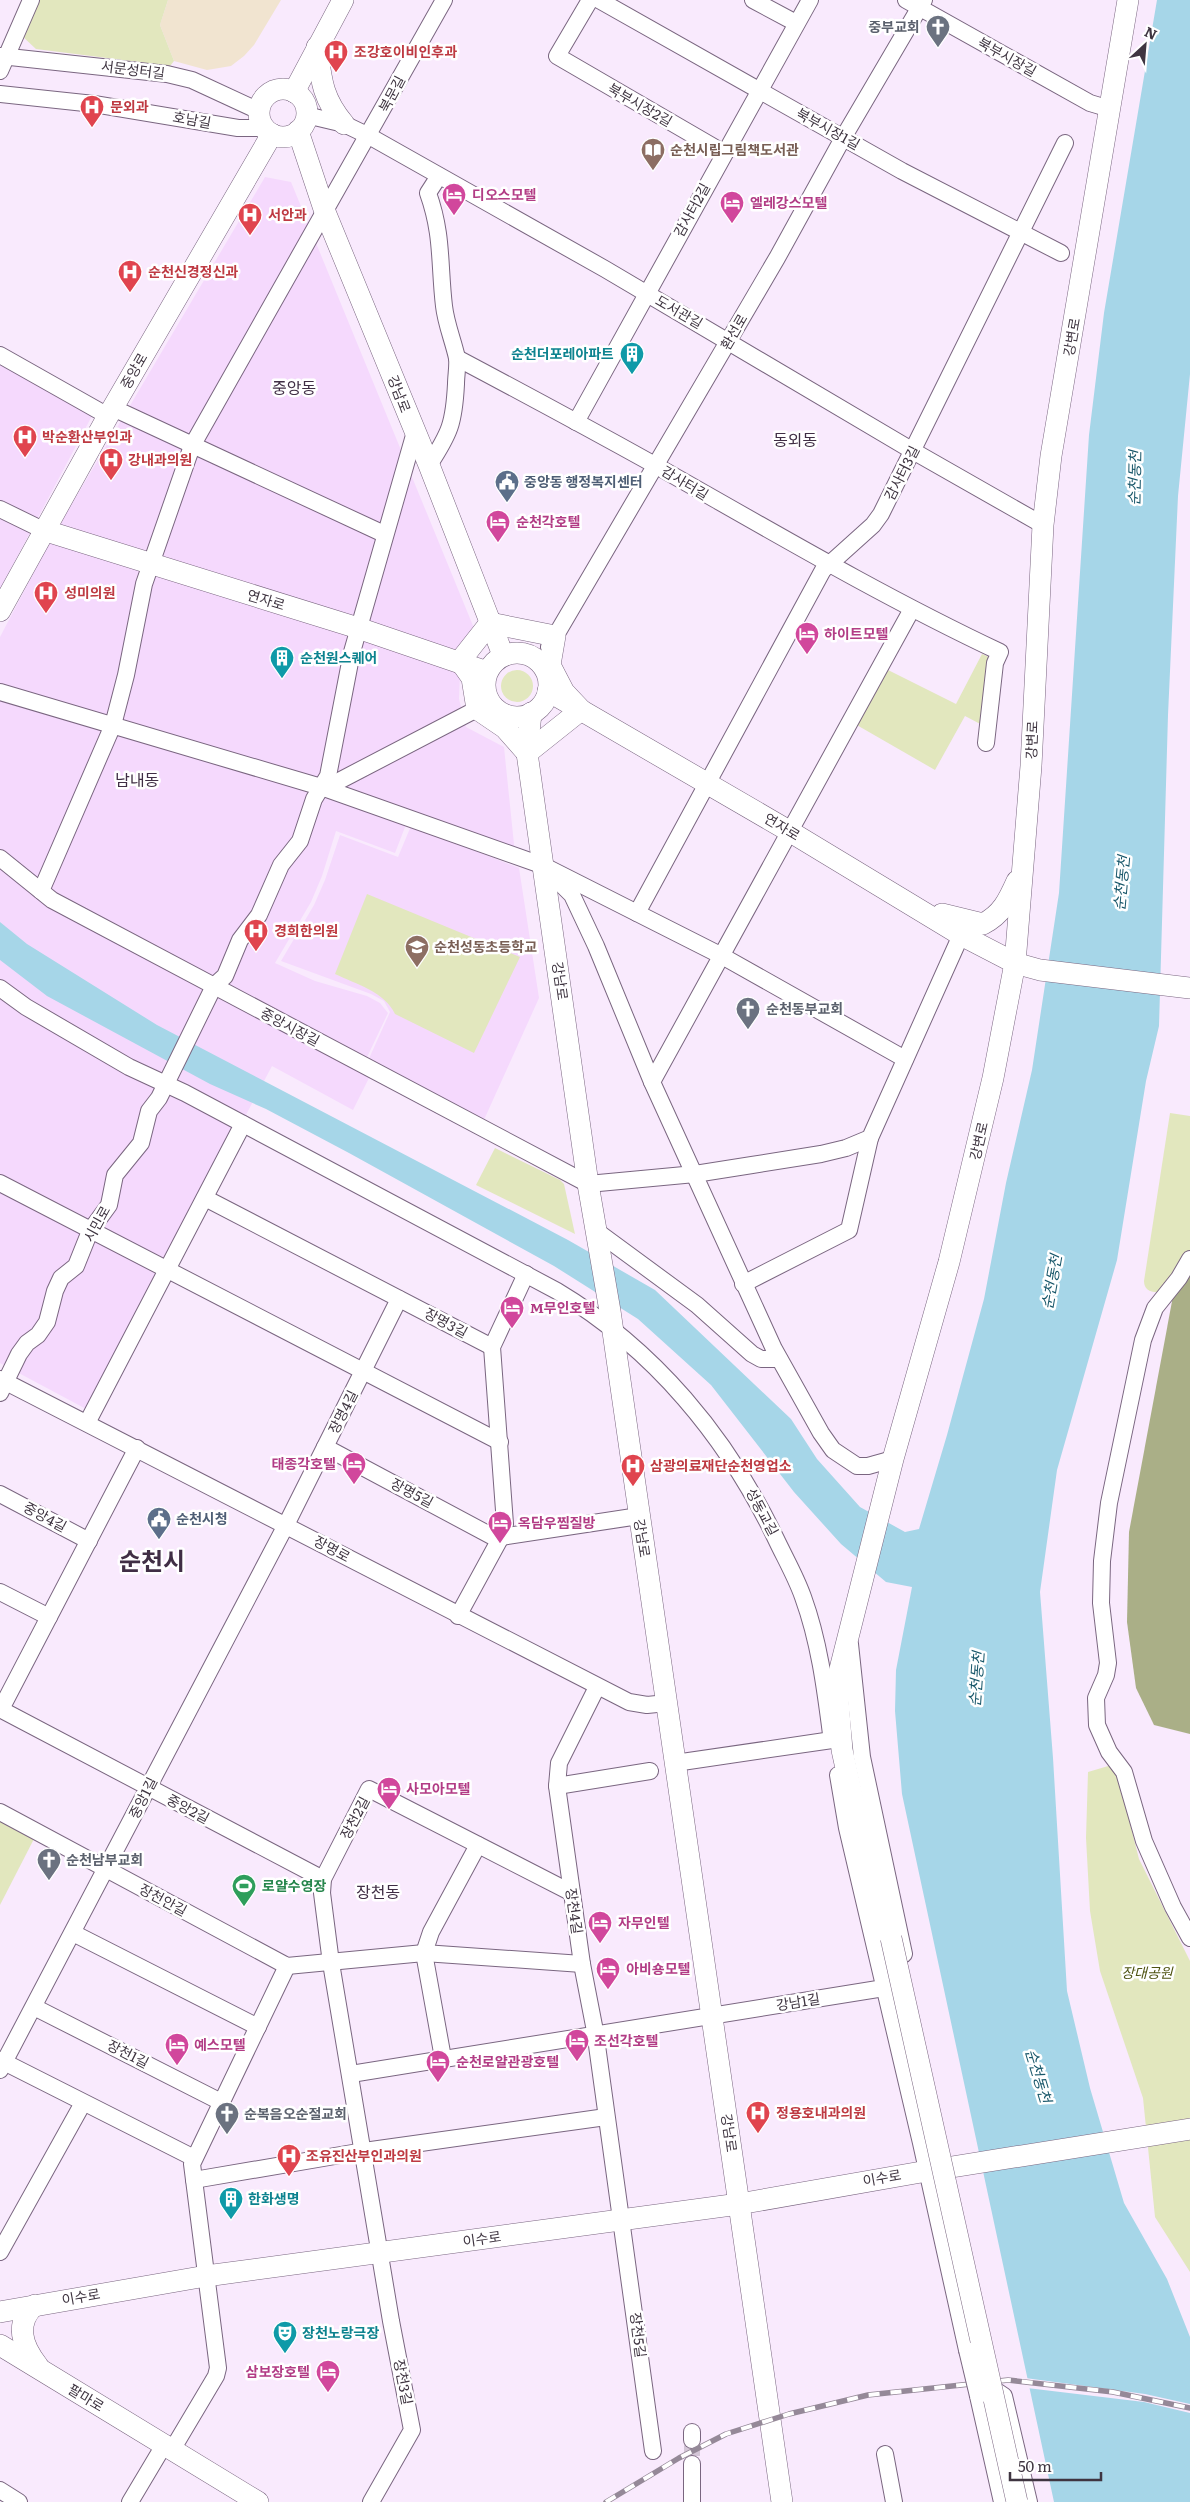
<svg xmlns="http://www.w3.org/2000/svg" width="1190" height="2502" font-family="Literata,'Noto Sans KR',serif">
	<rect width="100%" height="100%" fill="#f9eafd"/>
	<g fill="#f5d9fd">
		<polygon points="265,177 291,182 476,633 460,674 459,699 466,727 504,747 516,864 407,822 395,853 336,831 322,876 311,902 275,963 315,981 367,996 380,1003 388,1013 360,1072 369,1078 353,1110 272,1066 88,1410 0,1363 0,637 53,536"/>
		<polygon points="0,362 93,414 0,589"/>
		<polygon points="411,826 519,868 539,998 483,1122 367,1063 390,1012 384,1001 371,994 281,961 314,905 325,880 340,835 398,857"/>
	</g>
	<polygon fill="#f1e4d0" points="168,0 281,0 254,45 244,56 231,66 207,70 174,61 160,25"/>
	<g fill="#e2e7be">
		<polygon points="38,0 168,0 160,25 174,61 170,66 36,49 21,35"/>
		<polygon points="982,654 989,657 984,726 965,716 935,770 855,724 884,668 956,704"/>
		<circle cx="517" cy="686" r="16"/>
		<path d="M367 894 520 957 474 1053 395 1014C385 992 356 984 335 974Z"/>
		<path d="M1170 1113 1190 1116V1251L1160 1292C1151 1293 1144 1290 1144 1281Z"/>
		<polygon points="495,1148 560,1180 564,1184 575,1234 476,1185"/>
		<polygon points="1115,1764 1139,1859 1190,1961 1190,2272 1155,2217 1143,2098 1100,1971 1090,1911 1086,1838 1088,1772"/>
		<polygon points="0,1816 36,1835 0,1905"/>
	</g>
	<polygon fill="#aaaf87" points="1190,1271 1190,1734 1154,1725 1136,1688 1127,1622 1129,1532 1173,1296"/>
	<polygon fill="#a6d6e8" points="1157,0 1190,0 1190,374 1178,496 1168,715 1159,1026 1146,1081 1117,1260 1057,1470 1040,1592 1053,1758 1067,1991 1090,2088 1124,2203 1167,2279 1190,2337 1190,2502 1054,2502 902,1794 895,1711 896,1670 912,1587 886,1582 841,1544 794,1492 711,1385 638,1319 554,1266 349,1153 266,1109 210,1084 47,996 0,960 0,922 27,944 157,1025 568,1240 655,1290 791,1419 817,1459 860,1507 905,1532 919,1529 947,1435 984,1299 1006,1183 1032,1070 1059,893 1089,435 1104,313"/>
	<polygon fill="#f9eafd" points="1025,2378 1145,2394 1190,2404 1190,2413 1144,2402 1027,2388"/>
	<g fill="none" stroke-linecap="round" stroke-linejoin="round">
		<polyline stroke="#d4c6d7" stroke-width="16" stroke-dasharray="16 8" stroke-linecap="butt" points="692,2440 692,2464"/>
		<defs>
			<g id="minor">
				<polyline points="590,0 557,56 724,153"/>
				<polyline points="599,0 902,171 1061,253"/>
				<polyline points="753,0 796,23"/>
				<polyline points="906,0 1090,103 1110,109"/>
				<polyline points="0,56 167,74 192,80 259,111"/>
				<polyline points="0,71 31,0"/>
				<polyline points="0,94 94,104 238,128 264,128"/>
				<polyline points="306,115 344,124 369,136 605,269 913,451 1043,525"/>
				<polyline points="0,355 108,416"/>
				<path d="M457 358C523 393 588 428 653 464 768 529 881 596 1000 652L995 663 986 743"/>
				<polyline points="113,408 384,534"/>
				<polyline points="576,422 810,0"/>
				<path d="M429 465C450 433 454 423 456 384 456 376 458 366 457 358 453 340 446 324 444 306 439 264 443 235 428 193L439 176"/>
				<polyline points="0,509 43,530"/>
				<polyline points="549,647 777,258 843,138 924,0"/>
				<polyline points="0,692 321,787 544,866 722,956 905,1059"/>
				<polyline points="321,787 337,782 477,709 492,705"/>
				<polyline points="0,858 52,900 588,1184 695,1174 752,1165 821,1154 846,1148 870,1138 961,935"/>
				<polyline points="554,877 572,895 596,946 652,1082"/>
				<polyline points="41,891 113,725 126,675 144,584 192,446 444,0"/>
				<polyline points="637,913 823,570 873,525 881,514 1065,143"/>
				<path d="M0 988 26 1007 129 1067 185 1093 557 1291C654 1349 727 1437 776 1539 785 1558 796 1577 803 1597 819 1641 825 1687 831 1734"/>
				<polyline points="0,1183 500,1442"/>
				<polyline points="205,1198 492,1347"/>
				<polyline points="595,1230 697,1305 752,1354 761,1359 779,1359"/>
				<polyline points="1190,1259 1179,1278 1155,1308 1143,1340 1109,1503 1102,1561 1101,1603 1108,1663 1106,1675 1096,1698 1097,1725 1109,1752 1124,1772 1144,1841 1173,1907 1190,1938"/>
				<polyline points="743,1284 849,1230 870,1138"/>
				<polyline points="0,1379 629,1702 647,1705 667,1703"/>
				<polyline points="0,1393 19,1354 27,1343 38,1335 47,1322 55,1291 61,1278 76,1266 90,1231 109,1205 115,1175 141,1143 149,1111 159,1098 214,986 225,976 240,940 259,915 281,865 300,841 314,799 328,776 352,652 415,432"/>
				<polyline points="87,1423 243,1124"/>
				<polyline points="325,1447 499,1540"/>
				<polyline points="893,1459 868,1466 857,1466 833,1450 821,1433 774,1349 652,1082 912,609"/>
				<polyline points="0,1494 89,1541"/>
				<polyline points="501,1537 639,1516"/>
				<polyline points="0,1592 49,1617"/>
				<polyline points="458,1616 501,1537 505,1524 492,1347 526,1274"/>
				<polyline points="850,1644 862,1757 904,1954"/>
				<polyline points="597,1687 559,1763 557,1786 582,1964 595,2031 653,2451"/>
				<polyline points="0,1709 323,1879"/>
				<polyline points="1,1709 137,1448"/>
				<polyline points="675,1763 832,1740"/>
				<polyline points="838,1775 847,1828 921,2143 967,2350 973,2353 980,2352"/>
				<polyline points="557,1786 650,1771"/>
				<polyline points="0,1812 287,1966 424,1953 582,1964"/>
				<polyline points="73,1933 258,2027"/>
				<polyline points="34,2007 221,2102"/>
				<polyline points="443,2058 424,1953 431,1932 478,1845"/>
				<polyline points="0,2060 194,2158"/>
				<polyline points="0,2070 286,1525 399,1299"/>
				<polyline points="351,2074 884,1988"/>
				<polyline points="194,2180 364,2151 606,2117"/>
				<polyline points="0,2252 83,2103"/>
				<polyline points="692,2440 692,2432"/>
				<polyline points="172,2450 216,2376 218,2368 192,2164 287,1966"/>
				<polyline points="885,2454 894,2502"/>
				<polyline points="0,2490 19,2502"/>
				<polyline points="130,2502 164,2445"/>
				<polyline points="371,2502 412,2430 391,2321 331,1963 322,1893 323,1879 369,1789 572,1893"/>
				<polyline points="692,2502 692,2464"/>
				<polyline points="1002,2502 978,2396 983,2391 998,2392 1004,2396 1029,2502"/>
			</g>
			<g id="major">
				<path d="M317 47C321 79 322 98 344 124"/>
				<circle cx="283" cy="113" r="24"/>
				<polyline points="294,92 343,0"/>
				<polyline points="298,131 325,212 429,465 503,655"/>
				<polyline points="43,530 358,628 487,672"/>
				<polyline points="0,611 108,416 272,134"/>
				<polygon points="490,623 555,636 550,665 564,692 581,710 527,753 505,728 477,709 472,678 460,661"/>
				<circle cx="517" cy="685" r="32"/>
				<polyline points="548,691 789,831 961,935 1015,963 1040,970 1190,988"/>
				<polyline points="531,713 527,753 588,1184 610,1311 782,2502"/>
				<path d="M942 914 983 924C1002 914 1008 901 1017 881"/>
				<polyline points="884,1940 842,1750 838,1700 839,1673 893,1459 949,1262 993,1078 1015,963 1031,766 1043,525 1051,456 1128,0"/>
				<path d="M35 2305C14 2323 22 2346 38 2366"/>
				<polyline points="0,2312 206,2276 739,2204 927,2171 1190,2129"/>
				<polyline points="0,2345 258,2502"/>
			</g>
		</defs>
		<use href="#minor" stroke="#7a6680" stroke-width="18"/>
		<use href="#major" stroke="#7a6680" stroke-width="22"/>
		<use href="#minor" stroke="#fff" stroke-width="16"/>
		<use href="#major" stroke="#fff" stroke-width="21"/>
		<defs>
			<polyline id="rail" points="606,2502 679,2458 726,2434 789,2414 868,2395 1008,2380 1113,2392 1190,2408"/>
		</defs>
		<use href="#rail" stroke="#958998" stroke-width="5.5"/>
		<use href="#rail" stroke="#fff" stroke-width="4" stroke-dasharray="11" stroke-linecap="butt"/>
		<defs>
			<polyline id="minor-bridge" points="967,2350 978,2396"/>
			<polyline id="major-bridge" points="891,1938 1017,2502"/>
		</defs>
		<use href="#minor-bridge" stroke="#7a6680" stroke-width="18" stroke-linecap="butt"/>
		<use href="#major-bridge" stroke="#7a6680" stroke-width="22" stroke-linecap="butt"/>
		<use href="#minor-bridge" stroke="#fff" stroke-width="16"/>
		<use href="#major-bridge" stroke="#fff" stroke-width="21"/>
	</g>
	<defs>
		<symbol id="church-pin" viewBox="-11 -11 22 30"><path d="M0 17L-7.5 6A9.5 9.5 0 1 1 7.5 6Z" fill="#6b7280" stroke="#fff"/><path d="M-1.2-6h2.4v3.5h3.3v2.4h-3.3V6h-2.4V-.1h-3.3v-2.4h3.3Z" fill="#fff"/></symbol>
		<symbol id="hospital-pin" viewBox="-11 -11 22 30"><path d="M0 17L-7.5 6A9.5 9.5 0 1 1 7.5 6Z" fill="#e0444e" stroke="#fff"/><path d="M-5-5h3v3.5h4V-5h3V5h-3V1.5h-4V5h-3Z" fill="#fff"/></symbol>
		<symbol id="library-pin" viewBox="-11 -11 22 30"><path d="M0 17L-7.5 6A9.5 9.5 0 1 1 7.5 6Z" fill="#8d6e63" stroke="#fff"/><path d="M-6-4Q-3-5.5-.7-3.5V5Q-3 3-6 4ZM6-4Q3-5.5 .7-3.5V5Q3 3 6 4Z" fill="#fff"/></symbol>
		<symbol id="hotel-pin" viewBox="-11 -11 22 30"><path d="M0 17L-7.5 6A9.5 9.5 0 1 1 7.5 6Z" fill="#d1479c" stroke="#fff"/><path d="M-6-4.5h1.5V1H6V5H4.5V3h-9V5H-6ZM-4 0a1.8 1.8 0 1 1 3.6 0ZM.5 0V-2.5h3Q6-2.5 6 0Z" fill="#fff"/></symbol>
		<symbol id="building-pin" viewBox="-11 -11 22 30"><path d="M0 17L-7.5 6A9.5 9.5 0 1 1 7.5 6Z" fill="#0f9aa8" stroke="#fff"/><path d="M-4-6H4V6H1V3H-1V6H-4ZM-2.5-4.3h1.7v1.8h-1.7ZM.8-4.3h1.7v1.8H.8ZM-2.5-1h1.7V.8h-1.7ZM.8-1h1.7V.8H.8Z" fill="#fff"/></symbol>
		<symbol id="civic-pin" viewBox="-11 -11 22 30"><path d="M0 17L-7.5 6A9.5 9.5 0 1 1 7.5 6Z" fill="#5c6f8a" stroke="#fff"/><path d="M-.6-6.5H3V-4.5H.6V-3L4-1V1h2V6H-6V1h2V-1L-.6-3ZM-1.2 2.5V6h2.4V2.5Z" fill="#fff"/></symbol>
		<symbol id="school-pin" viewBox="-11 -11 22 30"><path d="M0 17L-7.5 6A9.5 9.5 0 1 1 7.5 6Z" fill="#8d6e63" stroke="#fff"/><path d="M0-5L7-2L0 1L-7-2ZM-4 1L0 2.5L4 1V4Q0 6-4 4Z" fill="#fff"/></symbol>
		<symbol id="stadium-pin" viewBox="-11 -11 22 30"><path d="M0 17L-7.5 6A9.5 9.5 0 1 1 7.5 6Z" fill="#2e9e5b" stroke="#fff"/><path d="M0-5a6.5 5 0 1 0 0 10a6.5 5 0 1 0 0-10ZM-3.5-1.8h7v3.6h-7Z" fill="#fff"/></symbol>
		<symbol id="theatre-pin" viewBox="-11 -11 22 30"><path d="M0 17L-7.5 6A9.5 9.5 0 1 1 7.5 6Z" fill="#0f9aa8" stroke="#fff"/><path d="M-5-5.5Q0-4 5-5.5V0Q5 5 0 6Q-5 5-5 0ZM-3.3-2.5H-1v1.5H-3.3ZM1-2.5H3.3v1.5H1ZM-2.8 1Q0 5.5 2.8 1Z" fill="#fff"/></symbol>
	</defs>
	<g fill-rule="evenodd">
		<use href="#church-pin" x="924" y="13" width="28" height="38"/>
		<use href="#hospital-pin" x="322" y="38" width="28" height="38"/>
		<use href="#hospital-pin" x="78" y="93" width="28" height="38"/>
		<use href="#library-pin" x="639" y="136" width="28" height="38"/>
		<use href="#hotel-pin" x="440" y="181" width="28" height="38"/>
		<use href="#hotel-pin" x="718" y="189" width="28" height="38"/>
		<use href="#hospital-pin" x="236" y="201" width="28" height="38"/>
		<use href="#hospital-pin" x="116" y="258" width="28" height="38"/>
		<use href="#building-pin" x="618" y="340" width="28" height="38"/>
		<use href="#hospital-pin" x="11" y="423" width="28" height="38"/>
		<use href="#hospital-pin" x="97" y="446" width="28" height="38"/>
		<use href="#civic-pin" x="493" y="468" width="28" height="38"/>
		<use href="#hotel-pin" x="484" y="508" width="28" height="38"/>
		<use href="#hospital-pin" x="32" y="579" width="28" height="38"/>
		<use href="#hotel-pin" x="793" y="620" width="28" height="38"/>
		<use href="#building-pin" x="268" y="644" width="28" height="38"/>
		<use href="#hospital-pin" x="242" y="917" width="28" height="38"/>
		<use href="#school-pin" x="403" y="933" width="28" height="38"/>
		<use href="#church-pin" x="734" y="995" width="28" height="38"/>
		<use href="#hotel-pin" x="498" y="1294" width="28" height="38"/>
		<use href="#hotel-pin" x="340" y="1450" width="28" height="38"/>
		<use href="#hospital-pin" x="619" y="1452" width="28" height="38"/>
		<use href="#civic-pin" x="145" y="1505" width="28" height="38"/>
		<use href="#hotel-pin" x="486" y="1509" width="28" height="38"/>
		<use href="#hotel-pin" x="375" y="1775" width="28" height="38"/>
		<use href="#church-pin" x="35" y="1846" width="28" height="38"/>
		<use href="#stadium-pin" x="230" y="1872" width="28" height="38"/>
		<use href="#hotel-pin" x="586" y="1909" width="28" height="38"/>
		<use href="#hotel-pin" x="594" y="1955" width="28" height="38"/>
		<use href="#hotel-pin" x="563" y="2027" width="28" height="38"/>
		<use href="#hotel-pin" x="163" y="2031" width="28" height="38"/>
		<use href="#hotel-pin" x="424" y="2048" width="28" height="38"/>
		<use href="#hospital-pin" x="744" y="2099" width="28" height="38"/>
		<use href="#church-pin" x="213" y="2100" width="28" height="38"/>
		<use href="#hospital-pin" x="275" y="2142" width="28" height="38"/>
		<use href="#building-pin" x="217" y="2185" width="28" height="38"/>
		<use href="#theatre-pin" x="271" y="2319" width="28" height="38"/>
		<use href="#hotel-pin" x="314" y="2358" width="28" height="38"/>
	</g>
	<g text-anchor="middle" stroke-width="5" stroke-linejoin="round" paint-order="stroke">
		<g font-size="14" font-weight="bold" fill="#5b616d" stroke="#fff" text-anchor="start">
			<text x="920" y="32" text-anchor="end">중부교회</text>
			<text x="766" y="1014">순천동부교회</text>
			<text x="66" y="1865">순천남부교회</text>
			<text x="244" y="2119">순복음오순절교회</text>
		</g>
		<g font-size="14" font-weight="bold" fill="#be3a42" stroke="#fff" text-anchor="start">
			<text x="354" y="57">조강호이비인후과</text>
			<text x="110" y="112">문외과</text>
			<text x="268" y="220">서안과</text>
			<text x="148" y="277">순천신경정신과</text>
			<text x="42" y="442">박순환산부인과</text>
			<text x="128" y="465">강내과의원</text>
			<text x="64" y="598">성미의원</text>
			<text x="274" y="936">경희한의원</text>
			<text x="650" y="1471">삼광의료재단순천영업소</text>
			<text x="776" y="2118">정용호내과의원</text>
			<text x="306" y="2161">조유진산부인과의원</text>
		</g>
		<g font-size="14" fill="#3f3541" stroke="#fff">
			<text transform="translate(1007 57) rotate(29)" y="5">북부시장길</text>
			<text transform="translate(133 70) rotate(7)" y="5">서문성터길</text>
			<text transform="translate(392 94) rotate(-62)" y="5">북문길</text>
			<text transform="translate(640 105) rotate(30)" y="5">북부시장2길</text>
			<text transform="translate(192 120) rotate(10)" y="5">호남길</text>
			<text transform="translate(828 129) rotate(29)" y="5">북부시장1길</text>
			<text transform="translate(692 210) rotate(-61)" y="5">감사터2길</text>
			<text transform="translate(679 312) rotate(30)" y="5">도서관길</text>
			<text transform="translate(734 332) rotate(-60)" y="5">환선로</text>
			<text transform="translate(1072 337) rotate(-80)" y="5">강변로</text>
			<text transform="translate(134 371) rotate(-60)" y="5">중앙로</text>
			<text transform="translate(399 394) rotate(69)" y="5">강남로</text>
			<text transform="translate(902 473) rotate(-63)" y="5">감사터3길</text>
			<text transform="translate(685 483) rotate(31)" y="5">감사터길</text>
			<text transform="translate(266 600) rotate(17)" y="5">연자로</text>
			<text transform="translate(1032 740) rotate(-88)" y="5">강변로</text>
			<text transform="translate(782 827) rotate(31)" y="5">연자로</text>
			<text transform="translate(560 981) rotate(82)" y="5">강남로</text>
			<text transform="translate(290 1027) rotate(28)" y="5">중앙시장길</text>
			<text transform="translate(979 1141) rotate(-77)" y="5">강변로</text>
			<text transform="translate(97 1224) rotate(-61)" y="5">시민로</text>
			<text transform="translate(446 1323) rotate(28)" y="5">장명3길</text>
			<text transform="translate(343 1412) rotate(-63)" y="5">장명4길</text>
			<text transform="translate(412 1493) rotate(28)" y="5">장명5길</text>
			<text transform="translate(762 1512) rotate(62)" y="5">성동교길</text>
			<text transform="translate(45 1517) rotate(28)" y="5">중앙4길</text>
			<text transform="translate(642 1538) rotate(81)" y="5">강남로</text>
			<text transform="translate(332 1549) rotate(28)" y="5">장명로</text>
			<text transform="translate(143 1798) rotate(-63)" y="5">중앙1길</text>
			<text transform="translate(188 1809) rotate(28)" y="5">중앙2길</text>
			<text transform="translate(355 1818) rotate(-62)" y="5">장천2길</text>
			<text transform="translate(163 1900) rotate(28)" y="5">장천안길</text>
			<text transform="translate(574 1911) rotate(82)" y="5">장천4길</text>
			<text transform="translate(798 2002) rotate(-9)" y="5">강남1길</text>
			<text transform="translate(128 2054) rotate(27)" y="5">장천1길</text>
			<text transform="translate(729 2133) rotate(82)" y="5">강남로</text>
			<text transform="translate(882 2178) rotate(-10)" y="5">이수로</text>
			<text transform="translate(482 2239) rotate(-8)" y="5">이수로</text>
			<text transform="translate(81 2297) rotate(-10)" y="5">이수로</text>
			<text transform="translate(638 2335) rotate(83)" y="5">장천5길</text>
			<text transform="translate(403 2382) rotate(79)" y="5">장천3길</text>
			<text transform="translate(86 2398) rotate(31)" y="5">팔마로</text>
		</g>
		<g font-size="14" font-weight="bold" fill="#785e54" stroke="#fff" text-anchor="start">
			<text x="670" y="155">순천시립그림책도서관</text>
			<text x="434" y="952">순천성동초등학교</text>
		</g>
		<g font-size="14" font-weight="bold" fill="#b23c85" stroke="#fff" text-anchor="start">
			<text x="472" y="200">디오스모텔</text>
			<text x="750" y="208">엘레강스모텔</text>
			<text x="516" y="527">순천각호텔</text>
			<text x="824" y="639">하이트모텔</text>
			<text x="530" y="1313">M무인호텔</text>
			<text x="336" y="1469" text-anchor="end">태종각호텔</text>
			<text x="518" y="1528">옥담우찜질방</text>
			<text x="406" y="1794">사모아모텔</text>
			<text x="618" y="1928">자무인텔</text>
			<text x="626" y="1974">아비숑모텔</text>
			<text x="594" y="2046">조선각호텔</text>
			<text x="194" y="2050">예스모텔</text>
			<text x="456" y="2067">순천로얄관광호텔</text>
			<text x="310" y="2377" text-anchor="end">삼보장호텔</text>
		</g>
		<g font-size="14" font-weight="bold" fill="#0d838f" stroke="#fff" text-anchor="start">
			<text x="614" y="359" text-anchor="end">순천더포레아파트</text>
			<text x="300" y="663">순천원스퀘어</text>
			<text x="248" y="2204">한화생명</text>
			<text x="302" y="2338">장천노랑극장</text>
		</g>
		<g font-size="14" font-weight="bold" fill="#4e5e75" stroke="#fff" text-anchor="start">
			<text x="524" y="487">중앙동 행정복지센터</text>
			<text x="176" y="1524">순천시청</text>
		</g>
		<g font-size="14" font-weight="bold" fill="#27864d" stroke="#fff" text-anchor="start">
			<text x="262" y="1891">로얄수영장</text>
		</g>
		<g font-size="14" font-style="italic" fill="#4e5311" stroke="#fff">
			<text x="1147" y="1978">장대공원</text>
		</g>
		<g font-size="15" font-style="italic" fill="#18576a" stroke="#fff">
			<text transform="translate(1135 478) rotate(-89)" y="5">순천동천</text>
			<text transform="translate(1122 883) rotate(-85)" y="5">순천동천</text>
			<text transform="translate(1052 1282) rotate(-80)" y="5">순천동천</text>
			<text transform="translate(977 1679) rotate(-86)" y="5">순천동천</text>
			<text transform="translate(1038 2076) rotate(73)" y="5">순천동천</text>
		</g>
		<g font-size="16" fill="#402e45" stroke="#fff">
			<text x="294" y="394">중앙동</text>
			<text x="795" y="446">동외동</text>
			<text x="137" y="786">남내동</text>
			<text x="378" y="1898">장천동</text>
		</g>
		<g font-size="24" font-weight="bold" fill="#402e45" stroke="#fff">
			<text x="152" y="1570">순천시</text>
		</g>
	</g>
	<g transform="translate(1145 45) rotate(26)" stroke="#ffffff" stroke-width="4" paint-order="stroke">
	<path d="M0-4L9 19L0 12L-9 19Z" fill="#3f3541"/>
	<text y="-8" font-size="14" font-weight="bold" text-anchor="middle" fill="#3f3541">N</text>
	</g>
	<path d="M1010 2472v8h91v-8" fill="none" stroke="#3f3541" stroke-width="2.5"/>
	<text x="1018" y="2472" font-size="15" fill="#3f3541" stroke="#ffffff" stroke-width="4" paint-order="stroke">50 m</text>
</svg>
